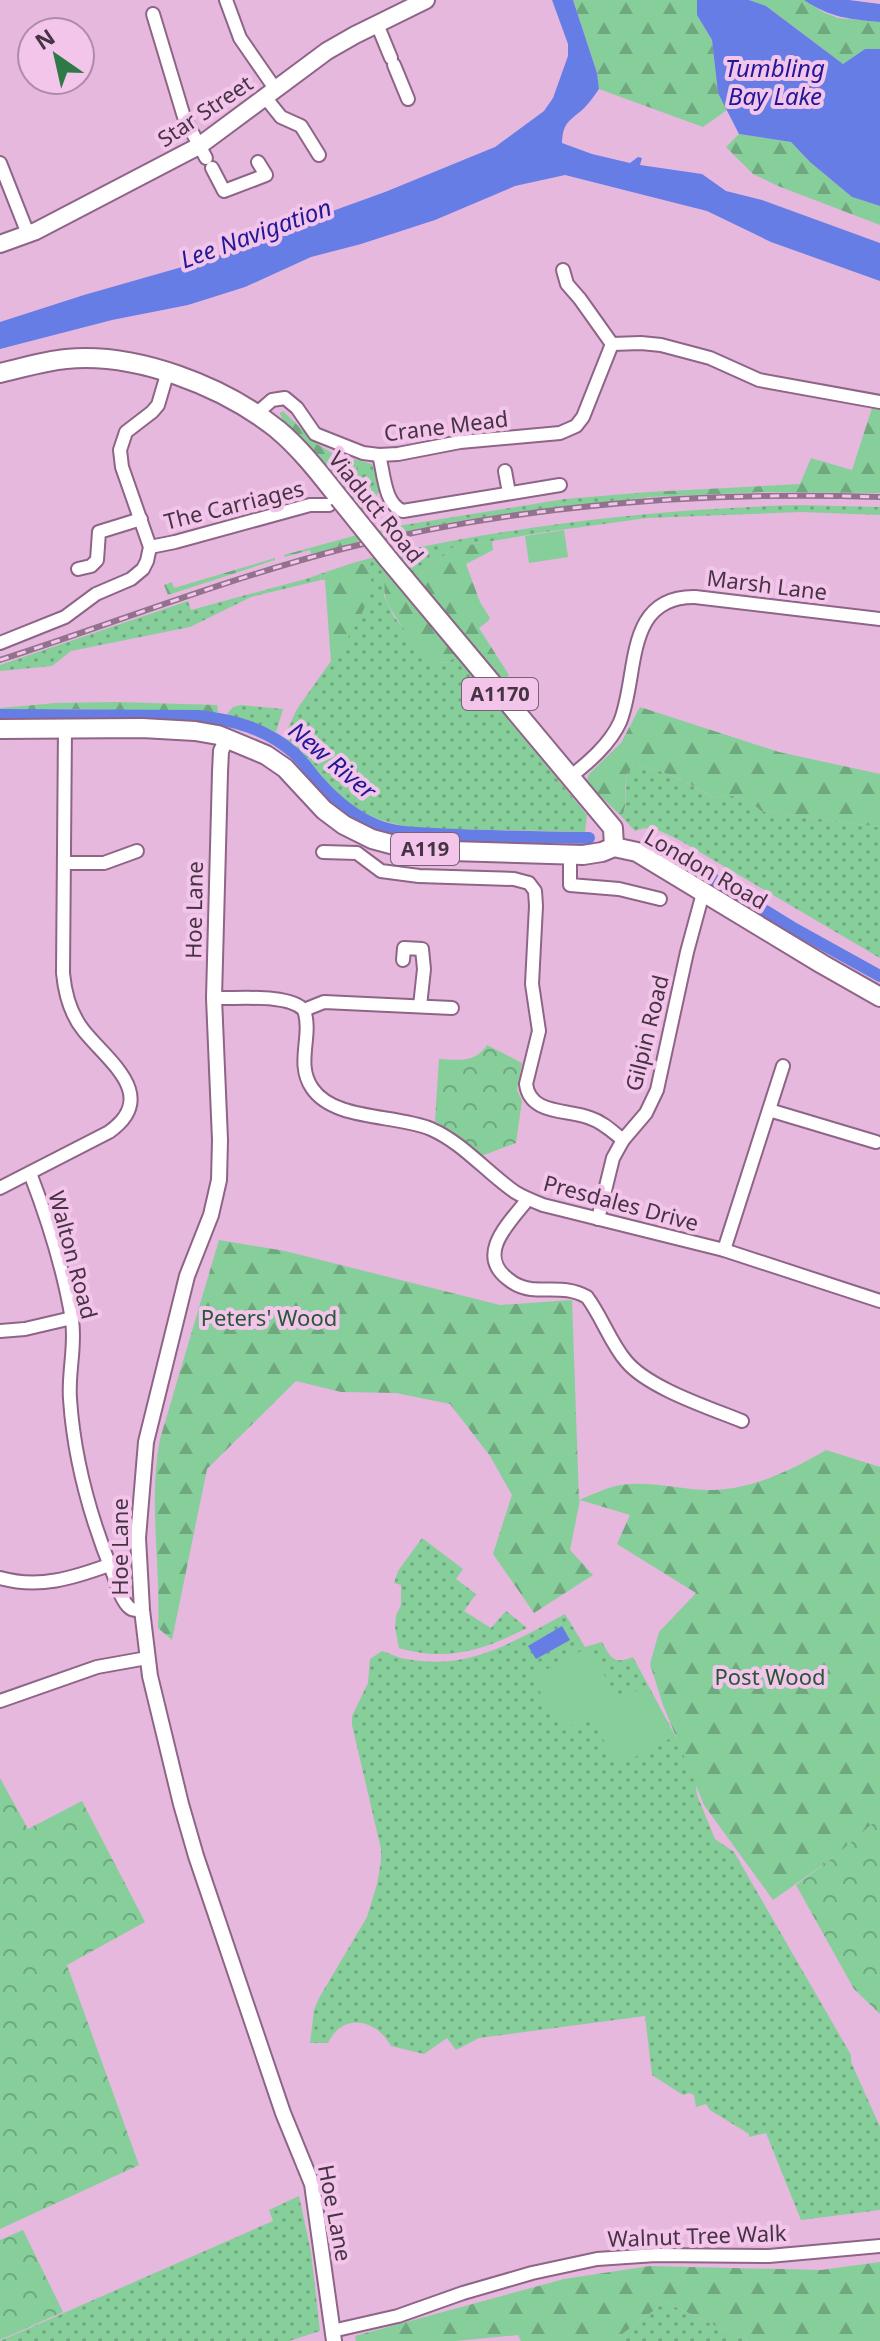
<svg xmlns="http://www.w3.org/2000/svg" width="880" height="2341" font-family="'Noto Sans',sans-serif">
	<defs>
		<pattern id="grass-dots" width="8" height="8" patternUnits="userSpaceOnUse" patternTransform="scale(2)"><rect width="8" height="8" fill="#86ce9a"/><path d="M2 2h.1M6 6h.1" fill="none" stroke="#6fa87f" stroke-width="1.8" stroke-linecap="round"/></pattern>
		<pattern id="forest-firs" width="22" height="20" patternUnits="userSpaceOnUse" patternTransform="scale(2)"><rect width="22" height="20" fill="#86ce9a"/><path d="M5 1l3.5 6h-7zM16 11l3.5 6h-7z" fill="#6fa87f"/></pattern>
		<pattern id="park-crowns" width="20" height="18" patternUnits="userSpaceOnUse" patternTransform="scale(2)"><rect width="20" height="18" fill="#86ce9a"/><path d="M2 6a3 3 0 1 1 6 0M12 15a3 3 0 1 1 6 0" fill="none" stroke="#6fa87f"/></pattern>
	</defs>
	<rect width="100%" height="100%" fill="#e6b8de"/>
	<g fill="url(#grass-dots)">
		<path d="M357 460 372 464 380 490 365 513 359 511 349 497C352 484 357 473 357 460Z"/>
		<polygon points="649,492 650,497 464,520 379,537 373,530 565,499"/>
		<path d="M798 505 880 507V515L801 512 647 518 545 532 451 548 445 555 415 578 392 553C527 524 661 509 798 505Z"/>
		<path d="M375 557 386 573 384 596 394 617 432 661 443 663 457 657 587 815 585 832C552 831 519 830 486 830 444 829 396 832 359 810 329 791 311 759 284 737L297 709 348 637 366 565 356 562Z"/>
		<polygon points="320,574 321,580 251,597 190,627 71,651 52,666 0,671 0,665 188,601 191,610 309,578"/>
		<polygon points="241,705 283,709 276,732 227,714 233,707"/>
		<path d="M636 765C665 770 689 783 714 798 736 794 745 795 761 811L880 827V958L681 841C666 834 652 823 635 831L622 817C629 800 624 790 627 773Z"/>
		<path d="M422 1538 463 1569 456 1579 476 1594 464 1611 491 1628 506 1611 527 1628C483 1650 448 1662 399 1648L395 1627 396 1616 401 1605V1585L394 1583 398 1571Z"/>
		<path d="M565 1614 585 1647 602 1642C611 1658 613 1665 633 1657L694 1771 697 1795 715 1839 734 1852 851 2055V2062L880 2127V2210L801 2220 766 2133 749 2137V2134L710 2110 706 2104 696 2107 694 2095 690 2093 683 2095 652 2075 645 2016 479 2038 456 2050 447 2038 424 2054 391 2046C376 2019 343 2012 328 2043H310L314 2010 319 1998 367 1917 377 1884 381 1861V1849L352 1725V1716L368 1683 370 1659 382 1651C390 1653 397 1658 406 1659 470 1671 512 1642 565 1614Z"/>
		<polygon points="299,2196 311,2252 320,2331 289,2341 0,2341 273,2221 269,2210"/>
		<polygon points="665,2302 748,2341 613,2341"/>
	</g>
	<g fill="url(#forest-firs)">
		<polygon points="573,0 697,0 697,15 712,40 718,93 727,110 703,127 599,89 597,73"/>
		<polygon points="749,0 804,0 823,12 838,18 880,22 880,49 865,49 843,64 766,6"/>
		<polygon points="739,134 791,142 810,162 852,197 880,206 880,225 778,186 753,174 726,147"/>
		<polygon points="872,408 880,410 880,493 765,492 650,497 649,492 800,484 811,458 852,470"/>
		<path d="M283 411 317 444 332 453 357 460C357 473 352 484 349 497L283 422 280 413Z"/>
		<polygon points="357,535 362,541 311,554 310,550 285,557 284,555"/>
		<polygon points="492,541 493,550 466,564 480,602 490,618 488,621 479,628 509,675 501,683 415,578 445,555 451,548"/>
		<polygon points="275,558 275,560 168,595 164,585 172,582 174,588"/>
		<path d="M356 562 366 565 371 570C375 603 349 636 331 662L325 580H321L320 574Z"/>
		<path d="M386 573 457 657C449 661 441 665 433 661 421 654 390 612 386 599 383 591 385 581 386 573Z"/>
		<polygon points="116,702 217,705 218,712 64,709 0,712 0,708 56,703"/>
		<path d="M640 707 779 752 880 774V827L761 811C745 795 736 794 714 798 690 783 665 770 636 765L627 773C623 791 629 799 622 817L590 786 587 780 589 774 621 743Z"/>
		<path d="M219 1240 285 1251 500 1305 572 1300 579 1500C592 1495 607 1487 621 1485 652 1480 684 1491 715 1490 755 1488 792 1470 826 1450L880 1467V1817L834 1857 773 1900 704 1805 663 1705 650 1664 659 1632 696 1593 617 1544 630 1515 580 1500 570 1550 593 1575 534 1613 493 1554 512 1495 490 1456 450 1404 396 1393 341 1392 296 1381 207 1469 172 1640 158 1628C161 1565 148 1501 160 1439Z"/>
		<polygon points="880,2262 880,2341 748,2341 665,2302 613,2341 521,2341 518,2335 455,2341 356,2341 355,2336 564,2279 650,2266 821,2270"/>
	</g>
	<g fill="url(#park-crowns)">
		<path d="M487 1045 522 1063 517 1090 522 1101 516 1143 481 1156 464 1140 435 1121 439 1059C458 1060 476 1063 487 1045Z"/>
		<polygon points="0,1778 28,1829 82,1801 145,1922 67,1965 139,2165 0,2229"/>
		<polygon points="880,1817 880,2014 854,1989 796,1885 834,1857"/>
		<polygon points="23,2230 63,2312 0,2340 0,2240"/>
	</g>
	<g fill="#86ce9a">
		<polygon points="564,530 568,557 529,563 525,536"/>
		<polygon points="589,1647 618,1700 647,1685 675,1736 618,1766 590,1716 562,1731 532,1677"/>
	</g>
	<g fill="#677de6">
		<path d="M552 0H573L597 73 599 89C594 96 588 105 582 110 568 122 563 123 562 143L592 154 630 163 638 157 642 158 640 165 702 174 726 191 762 200 880 243V281L771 242 707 211 565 175 515 186 435 220 361 244 311 257 245 287 188 305 112 320 0 349V322L84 295 210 259 258 238 385 192 495 147 544 111 553 98 568 56V44Z"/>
		<polygon points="697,0 749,0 766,6 843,64 865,49 880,49 880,206 852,197 810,162 791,142 739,134 718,93 712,40 697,15"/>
		<path d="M804 0H849L880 4V22C849 19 831 18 804 0Z"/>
		<polygon points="562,1626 570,1640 536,1659 528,1646"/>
	</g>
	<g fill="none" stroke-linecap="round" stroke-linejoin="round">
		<g stroke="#677de6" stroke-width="12">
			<path d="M0 715 199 716C234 720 267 729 294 753 303 761 310 772 318 781 334 799 353 816 376 825 395 833 417 833 436 834 487 837 538 837 589 838"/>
			<polyline points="656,847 674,855 795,929 880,976"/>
		</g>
		<defs>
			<g id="minor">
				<polyline points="226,0 240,38 276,90"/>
				<polyline points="153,14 184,117"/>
				<polyline points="377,24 391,58"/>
				<polyline points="394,65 408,99"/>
				<polyline points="265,97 281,117 301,126 319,155"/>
				<polyline points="186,121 206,158"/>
				<polyline points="0,163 28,234"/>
				<polyline points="212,168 224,191 266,175 258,162"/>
				<polyline points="563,270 567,284 580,299 612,344"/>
				<polyline points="612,344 641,343 661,345 710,358 759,380 880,402"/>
				<polyline points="256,414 272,400 285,398 297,408 315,434 363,453 379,455 398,454 460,442 560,433 576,426 583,417 612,344"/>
				<path d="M379 455C384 473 384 504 403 511L560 485"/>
				<polyline points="505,471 509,493"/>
				<polyline points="150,547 175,542 310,505 329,505"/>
				<polyline points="78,569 91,566 97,560 99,532 141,519"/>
				<polyline points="0,643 65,617 96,594 131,579 143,569 147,561 150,547 122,467 120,450 126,432 152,412 158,405 168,371"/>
				<path d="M570 777C589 762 610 744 620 722 639 676 623 596 695 597L880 619"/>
				<path d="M323 852 357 853 381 871 419 876 514 879 529 883 535 891 536 906 532 984 539 1031 526 1084C530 1115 567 1109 590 1118 603 1122 613 1132 623 1140"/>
				<polyline points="570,855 570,885 619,889 660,899"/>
				<polyline points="64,863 104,863 137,851"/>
				<polyline points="403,960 404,948 422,949 424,969 420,1006"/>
				<path d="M214 998C237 999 288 993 304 1010L324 1002 452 1008"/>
				<path d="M304 1010C313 1036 295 1063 312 1088 334 1121 395 1114 431 1129 463 1143 486 1172 515 1192 523 1197 533 1201 543 1205L724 1250 880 1301"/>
				<polyline points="769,1110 876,1142"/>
				<path d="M30 1173C48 1220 64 1270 72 1320 76 1346 68 1372 70 1399 74 1459 91 1520 114 1576 117 1585 122 1602 130 1608 134 1611 137 1610 142 1610"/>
				<path d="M0 1188 109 1132C160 1096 108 1061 84 1031 70 1014 65 994 63 973L65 727"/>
				<path d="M528 1199C510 1222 475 1254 508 1279 514 1284 523 1288 531 1289 551 1291 568 1286 587 1297 602 1317 610 1342 626 1361 648 1388 710 1408 742 1421"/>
				<polyline points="598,1219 613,1158 623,1140 646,1113 657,1090 687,952 703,893"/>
				<polyline points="724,1250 783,1066"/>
				<polyline points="0,1331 25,1329 72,1318"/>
				<path d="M0 1578C39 1589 73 1578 109 1565"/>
				<polyline points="0,1701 97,1667 147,1658"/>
				<polyline points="332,2331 398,2316 463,2293 532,2273 597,2259 656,2255 769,2256 880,2246"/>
			</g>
			<polyline id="tertiary" points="227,738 221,751 220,772 214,998 220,1140 219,1180 211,1215 187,1276 146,1442 138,1538 142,1610 150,1676 181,1804 196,1856 283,2113 312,2184 334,2341"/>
			<polyline id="secondary" points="0,244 36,231 199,146 327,51 355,35 426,0"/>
			<g id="primary">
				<path d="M0 373C22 368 44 361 66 359 136 352 223 386 277 429 301 449 320 474 339 498"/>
				<polyline points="389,560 613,828 614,847"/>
				<polyline points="0,729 142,728 195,731 218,735 266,755 285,768 324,810 344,825 372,839 402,847 451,851 583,855 602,852 614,847 637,852 822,964 880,997"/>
			</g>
		</defs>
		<use href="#minor" stroke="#8e6487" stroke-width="16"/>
		<use href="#tertiary" stroke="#8e6487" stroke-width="18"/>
		<use href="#secondary" stroke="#8e6487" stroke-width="20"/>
		<use href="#primary" stroke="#8e6487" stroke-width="22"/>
		<use href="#minor" stroke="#fff" stroke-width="12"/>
		<use href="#tertiary" stroke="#fff" stroke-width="14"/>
		<use href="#secondary" stroke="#fff" stroke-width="16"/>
		<use href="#primary" stroke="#fff" stroke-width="18"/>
		<defs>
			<path id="rail" d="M0 660C115 623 228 578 346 548 520 505 701 491 880 497"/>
		</defs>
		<use href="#rail" stroke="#92728c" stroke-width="6"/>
		<use href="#rail" stroke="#f3c5eb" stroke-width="3" stroke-dasharray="9" stroke-linecap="butt"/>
		<defs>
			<polyline id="primary-bridge" points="339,498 389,560"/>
		</defs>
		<use href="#primary-bridge" stroke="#8e6487" stroke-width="22" stroke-linecap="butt"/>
		<use href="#primary-bridge" stroke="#fff" stroke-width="18"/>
	</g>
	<g text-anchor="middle" stroke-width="8" stroke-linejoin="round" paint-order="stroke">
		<g fill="#f3c5eb" stroke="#7a5f75" stroke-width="2">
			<rect x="462" y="678" width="76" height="32" rx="6"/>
			<rect x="391" y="833" width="68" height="32" rx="6"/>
		</g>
		<g font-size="20" font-weight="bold" fill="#463343">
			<text x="500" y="701">A1170</text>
			<text x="425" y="856">A119</text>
		</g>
		<g font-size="22" fill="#463343" stroke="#f3c5eb">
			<text transform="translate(205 111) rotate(-34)" y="8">Star Street</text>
			<text transform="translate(446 426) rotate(-7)" y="8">Crane Mead</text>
			<text transform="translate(234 505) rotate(-14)" y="8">The Carriages</text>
			<text transform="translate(376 507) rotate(51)" y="8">Viaduct Road</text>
			<text transform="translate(767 585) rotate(7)" y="8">Marsh Lane</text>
			<text transform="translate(706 869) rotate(30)" y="8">London Road</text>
			<text transform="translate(194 910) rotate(-89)" y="8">Hoe Lane</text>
			<text transform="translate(647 1033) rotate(-76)" y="8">Gilpin Road</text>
			<text transform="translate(621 1203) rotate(15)" y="8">Presdales Drive</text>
			<text transform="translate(73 1255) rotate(75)" y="8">Walton Road</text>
			<text transform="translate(120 1547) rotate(-90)" y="8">Hoe Lane</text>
			<text transform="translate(335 2213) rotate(79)" y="8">Hoe Lane</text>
			<text transform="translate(697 2236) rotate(-2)" y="8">Walnut Tree Walk</text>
		</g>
		<g font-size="22" fill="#275736" stroke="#f3c5eb">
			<text x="269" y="1326">Peters' Wood</text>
			<text x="770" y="1685">Post Wood</text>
		</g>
		<g font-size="24" font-style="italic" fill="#201897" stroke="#f3c5eb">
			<text x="775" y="77">Tumbling<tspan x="775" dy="28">Bay Lake</tspan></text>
			<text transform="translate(256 234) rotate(-20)" y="8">Lee Navigation</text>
			<text transform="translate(332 761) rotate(40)" y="8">New River</text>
		</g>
	</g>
	<g transform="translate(56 56) rotate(326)"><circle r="38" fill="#f3c5eb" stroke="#ae8ba8" stroke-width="2"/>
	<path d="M0-6L14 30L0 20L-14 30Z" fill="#2d7947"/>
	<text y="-12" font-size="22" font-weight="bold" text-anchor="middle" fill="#463343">N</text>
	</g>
</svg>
